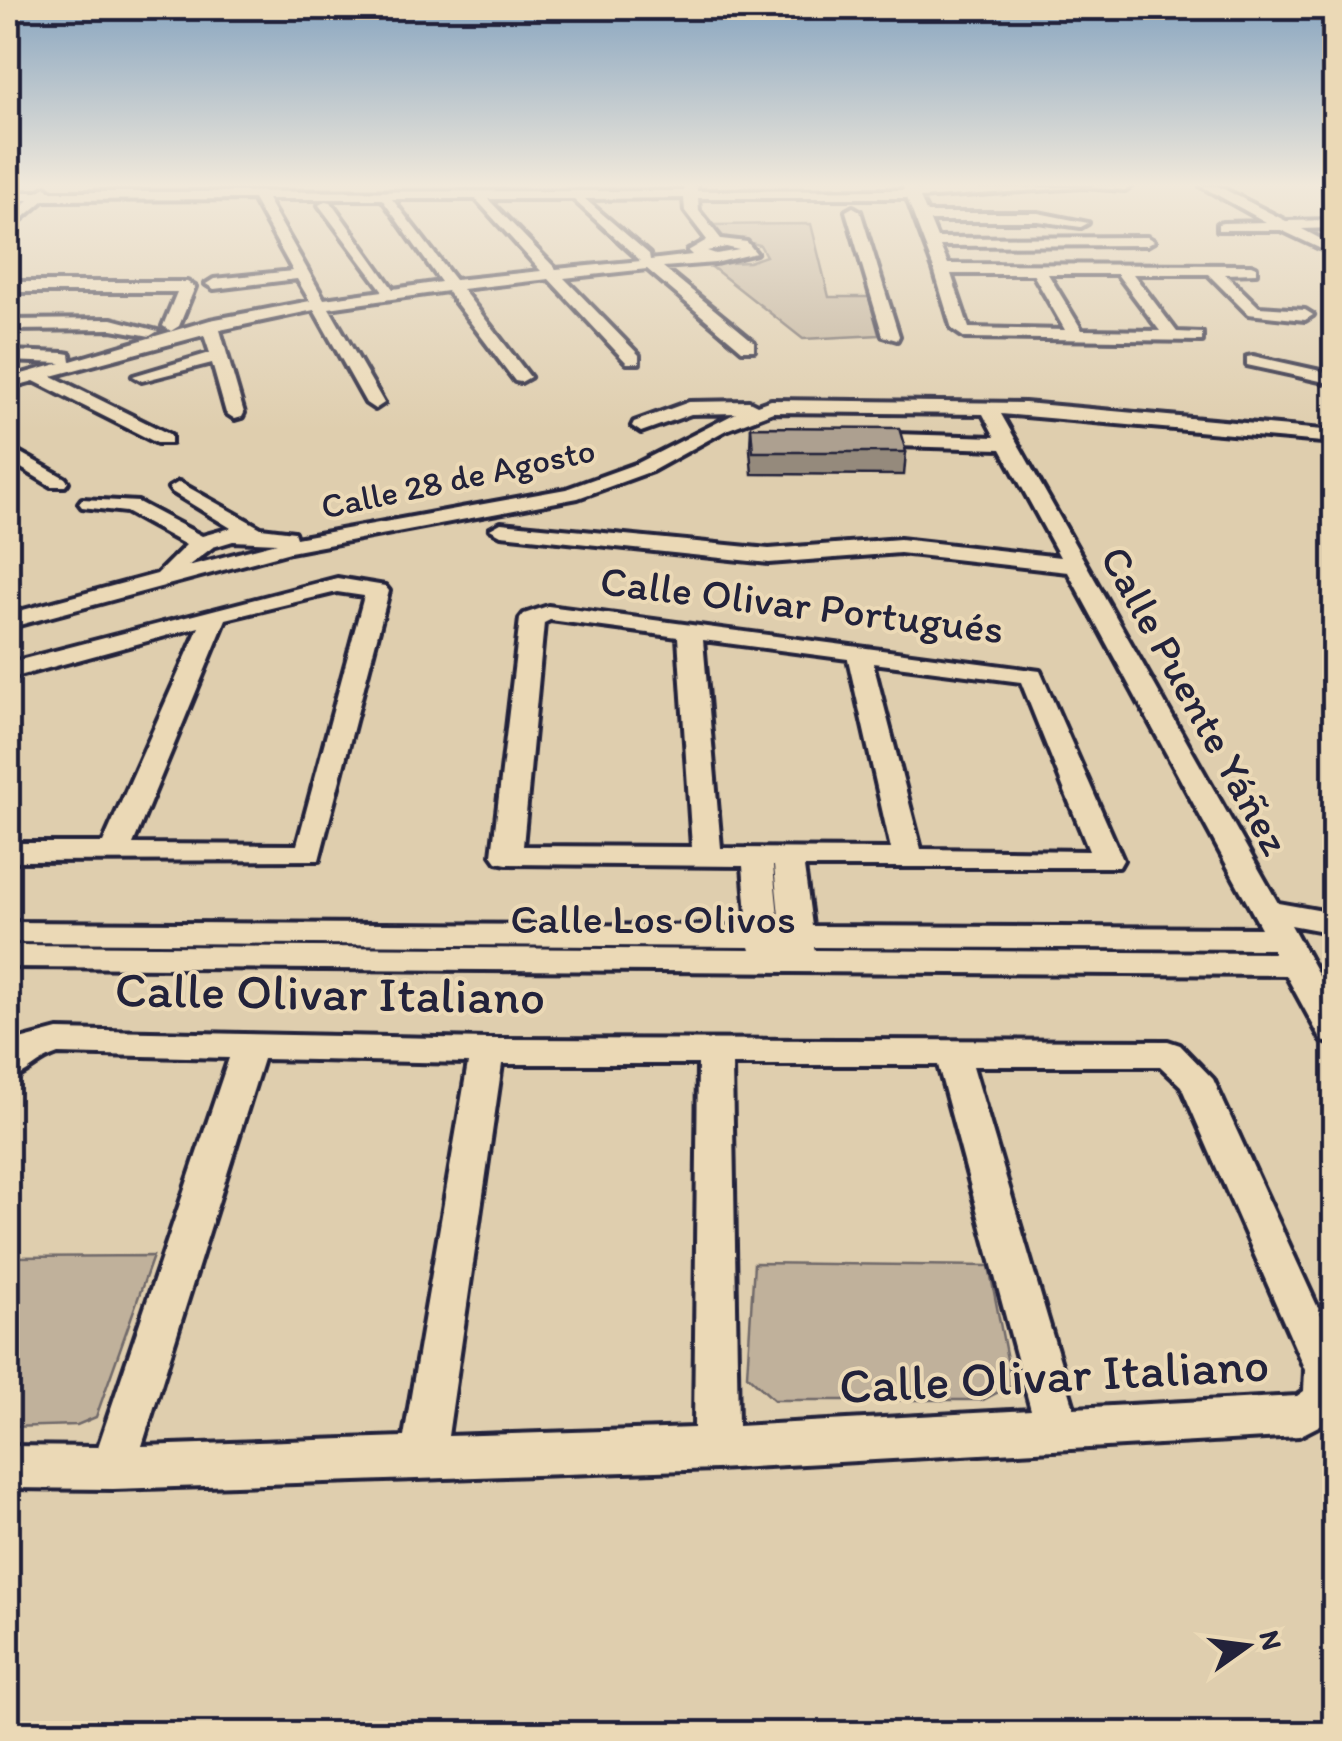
<svg xmlns="http://www.w3.org/2000/svg" width="1342" height="1741" font-family="Itim,sans-serif">
	<rect width="100%" height="100%" fill="#dfceae"/>
	<filter id="ink" filterUnits="userSpaceOnUse"><feTurbulence type="fractalNoise" baseFrequency=".01" numOctaves="2"/><feDisplacementMap in="SourceGraphic" scale="20" xChannelSelector="R" yChannelSelector="G"/><feConvolveMatrix kernelMatrix="1 2 1 2 8 2 1 2 1" color-interpolation-filters="sRGB"/></filter>
	<g filter="url(#ink)">
		<g fill="#c0b19b" stroke="#716a6b" stroke-width="2.5">
			<polygon points="811,224 829,297 869,297 879,335 803,339 708,264 749,262 766,256 760,245 723,236 714,225"/>
			<polygon points="153,1256 96,1417 77,1425 8,1427 8,1257"/>
			<polygon points="754,1263 989,1266 1012,1385 983,1400 774,1400 747,1375"/>
		</g>
		<g fill="none" stroke-linecap="round" stroke-linejoin="round">
			<defs>
				<g id="minor">
					<path d="M684 186H697V191L904 190 903 186H916L917 190 1131 186 1125 190 1082 187 920 198 927 213H1038L1088 223 1081 227 1038 221H930L937 238 1147 237 1154 241 1147 245 940 246 948 264 1251 265 1256 267V273L1225 274 1259 307 1305 310 1313 315 1305 320 1248 314 1208 274H1133L1177 332 1202 333V341L965 338 952 329 934 269 907 198H698L699 211 721 239 747 242 756 253 715 263 663 267 754 342V350H742L647 269 564 278 639 355V363H627L549 279 462 289 530 377 521 382 515 381 447 291 329 308 384 403 375 409 366 403 314 310 220 330 244 413 242 417 235 419 226 413 212 363 142 381 133 376 210 353 204 335 52 376 171 435V443H157L34 381 8 388V378L61 363 8 361V351L64 353 70 354 71 361 210 320 310 301 297 279 214 289 206 284 214 279 293 271 253 199 44 200 8 231V220L29 200H8V192H37L46 187 52 192 684 191ZM684 198 685 211 707 240 688 251 692 255 650 260 649 254 585 199ZM267 199H382L441 282 393 289 331 202 326 201 319 205 383 291 324 299ZM392 199H476L541 271 455 280ZM488 199H573L641 261 556 269ZM726 247 739 250 716 254 707 251ZM951 274H1033L1065 330 969 328ZM1048 274H1117L1160 331 1082 330Z"/>
					<polygon points="1201,186 1218,186 1286,221 1334,220 1334,228 1302,229 1334,246 1334,255 1281,230 1218,230 1218,224 1223,223 1266,222"/>
					<polygon points="853,207 860,211 899,336 897,340 883,336 846,211"/>
					<polygon points="8,282 187,282 195,287 179,326 171,331 163,326 177,292 8,292"/>
					<polygon points="112,319 158,331 150,336 112,329 8,330 8,320"/>
					<polygon points="1253,356 1334,374 1334,384 1247,365 1247,357"/>
					<path d="M771 400 1025 403 1334 431V443L1001 414 1278 903 1334 913V933L1291 925 1334 1003V1044L1322 1041 1286 975 8 967V945L750 950 749 947 8 942V922L748 926 743 866 507 864 497 862 492 855 520 619 524 614 548 606 1040 671 1123 860 1119 867H804L812 926 1261 928 1068 572 900 553 769 563 501 535 490 529 501 523 769 549 900 539 1060 557 1001 449 862 445 852 439 862 433 995 437 983 414 773 412 726 430 652 471 578 498 290 552 8 628V614L157 574 186 545 126 512 82 507 79 503 82 499 138 502 202 536 231 528 172 492 169 488 179 482 261 528 294 532 296 538 566 489 638 463 736 413 691 414 641 432 632 426 634 422 689 402 749 401 757 405ZM233 541 277 543 188 566 213 547ZM550 620 678 637 692 847 523 846 544 623ZM703 640 848 659 891 849 721 848ZM873 663 1021 682 1089 851 921 849ZM773 866H774L780 926H779ZM814 947 1272 949 1274 953 815 950Z"/>
					<polygon points="8,446 65,478 68,482 65,486 51,486 8,460"/>
					<path d="M337 578 385 586 389 591 319 860 8 861V843H103L199 627 8 679V663ZM337 592 364 596 297 845 133 844 226 619Z"/>
					<path d="M58 1030 487 1039 1168 1041 1180 1045 1213 1079 1334 1343V1418L1299 1436 716 1469 113 1489 8 1488V1446L98 1447 229 1058 58 1054C38 1060 27 1075 8 1081V1049L16 1041ZM263 1059 468 1063 404 1437 142 1446ZM502 1064H698L694 1428 448 1436ZM732 1065H938L1031 1410 738 1426ZM973 1066H1160L1181 1086 1305 1370 1304 1391 1297 1396 1074 1408Z"/>
				</g>
			</defs>
			<use href="#minor" stroke="#22223b" stroke-width="8"/>
			<use href="#minor" fill="#ebd9b6" fill-rule="evenodd"/>
		</g>
		<polygon fill="#958a7c" stroke="#22223b" stroke-width="2.5" points="751,427 906,452 904,475 752,474 750,449"/>
		<polygon fill="#ada090" stroke="#22223b" stroke-width="2.5" points="751,427 899,428 906,452 753,452"/>
	</g>
	<linearGradient id="sky" x2="0" y2="1"><stop stop-color="#88a5c0"/><stop offset="0.43" stop-color="#f1e9db"/><stop offset="1" stop-color="#f1e9db" stop-opacity="0"/></linearGradient>
	<rect width="1342" height="430" fill="url(#sky)"/>
	<g text-anchor="middle" stroke-width="8" stroke-linejoin="round" paint-order="stroke">
		<g font-size="35" fill="#22223b" stroke="#ebd9b6">
			<text transform="translate(458 478) rotate(-12)" y="12">Calle 28 de Agosto</text>
		</g>
		<g font-size="42" fill="#22223b" stroke="#ebd9b6">
			<text transform="translate(802 604) rotate(7)" y="15">Calle Olivar Portugués</text>
			<text transform="translate(1196 700) rotate(61)" y="15">Calle Puente Yáñez</text>
			<text x="653" y="933">Calle Los Olivos</text>
		</g>
		<g font-size="50" fill="#22223b" stroke="#ebd9b6">
			<text transform="translate(330 992) rotate(1)" y="18">Calle Olivar Italiano</text>
			<text transform="translate(1054 1374) rotate(-3)" y="18">Calle Olivar Italiano</text>
		</g>
	</g>
	<rect width="1342" height="1741" fill="none" stroke="#ebd9b6" stroke-width="40"/>
	<rect x="20" y="20" width="1302" height="1701" fill="none" stroke="#22223b" stroke-width="4" filter="url(#ink)"/>
	<g transform="translate(1247 1646) rotate(76)" stroke="#ebd9b6" stroke-width="8" paint-order="stroke">
	<path d="M0-8L18 38L0 25L-18 38Z" fill="#22223b"/>
	<text y="-15" font-size="28" font-weight="bold" text-anchor="middle" fill="#22223b">N</text>
	</g>
</svg>
